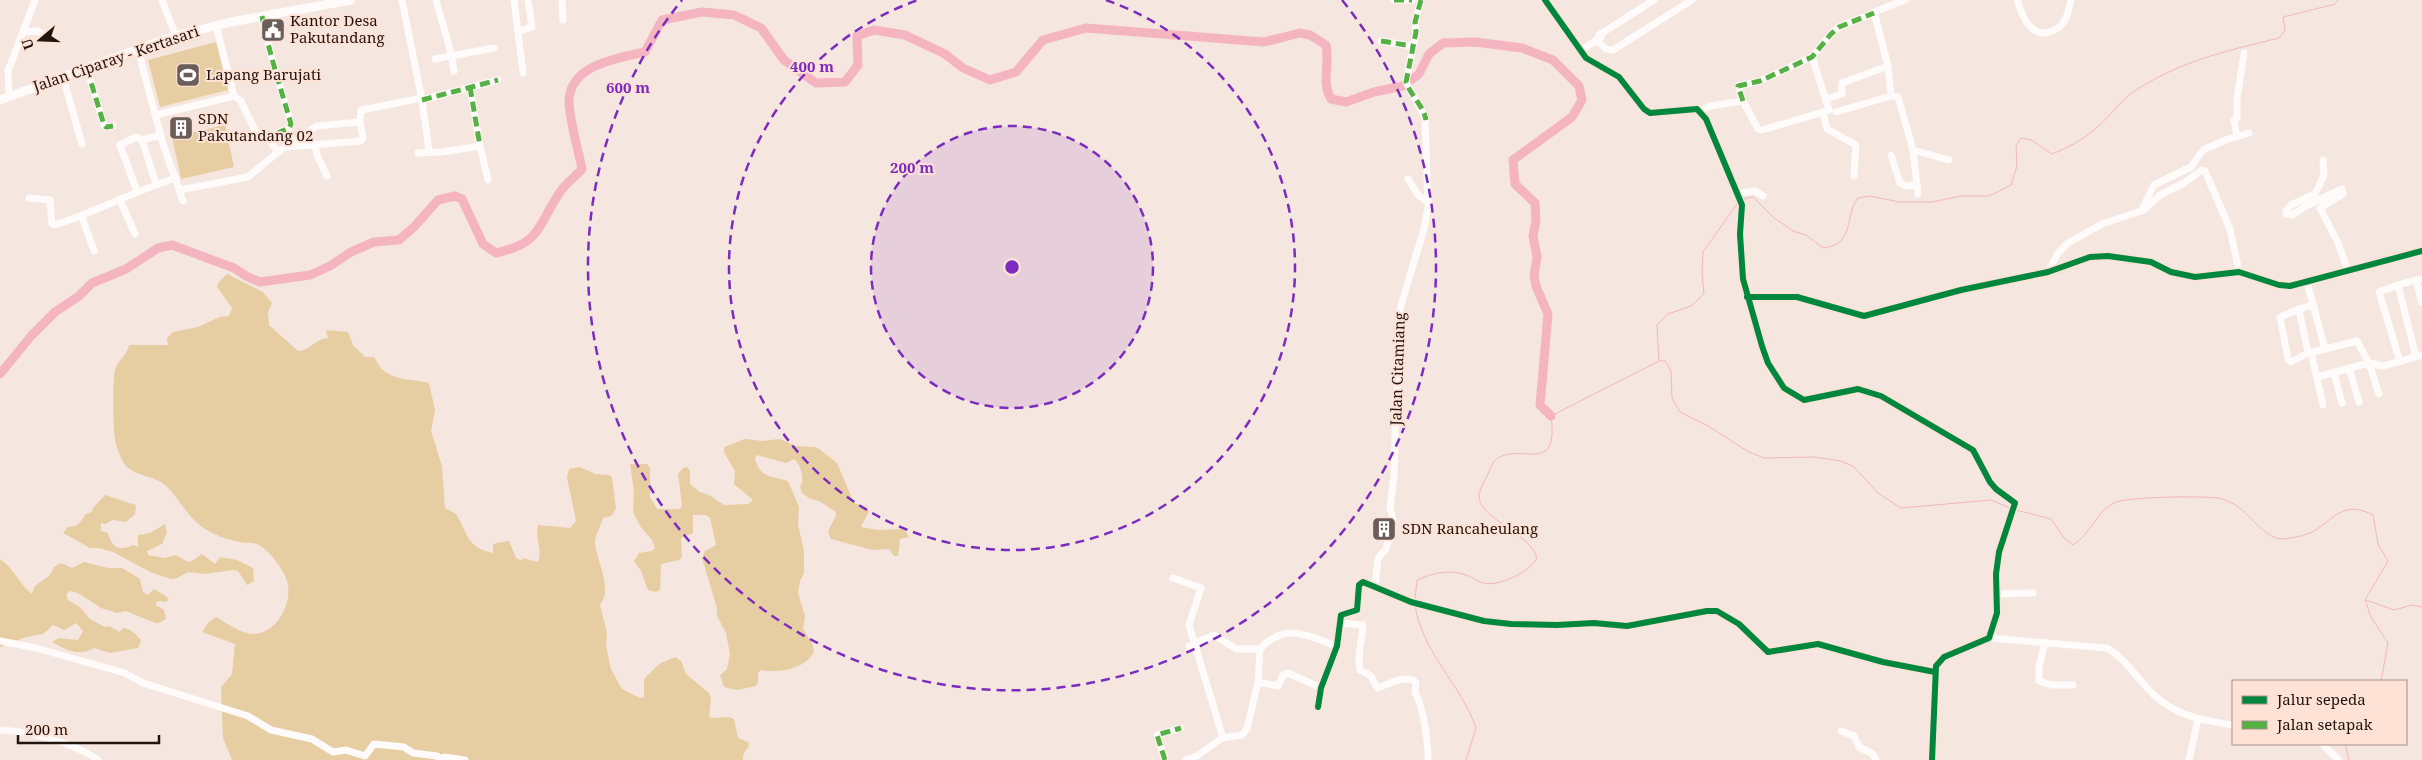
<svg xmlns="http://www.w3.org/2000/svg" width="2422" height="760" font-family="'Noto Serif',serif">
	<rect width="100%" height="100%" fill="#f5e6df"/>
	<g fill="#e7cda2">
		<polygon points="216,42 228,90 160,107 148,60"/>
		<polygon points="225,125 234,167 181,179 172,137"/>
		<path d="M227 274 263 292 272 303 268 312 269 325 298 351C311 350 315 339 328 338L326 330 348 332 353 345 365 357H374C377 361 379 367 383 370 396 381 413 379 429 383L435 410 431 431 442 466 445 508 456 514C468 534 466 547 493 553V545L496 543 509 541 516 558 523 561 522 558 538 562C543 551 534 537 538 525L570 528 576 521 567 477 569 469 579 467 596 474 609 475 612 477 616 509 611 516 603 518C601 525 596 534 595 541 595 559 614 588 600 605L607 633 606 646 611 669 622 689 640 698 644 697V679L659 664 675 657 681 661 686 674 709 693 711 698 709 717C717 720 726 714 734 719L738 738 748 742 749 746 743 755V760H232L223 738 221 687 232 674 235 644 202 632 209 622 216 617C227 623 241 634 254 634 279 633 296 598 285 576 280 565 269 551 259 545 254 542 246 543 240 542 227 540 212 534 202 527 185 515 178 494 161 482 149 475 129 475 122 460 119 454 116 446 115 439 113 429 112 375 116 367 120 358 127 355 129 345H168L167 338 173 332 198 327 220 317 229 316 232 308 217 287 218 283Z"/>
		<path d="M745 439 762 441 780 439 796 446 815 447 819 449 837 463 854 503 866 507 869 511 861 527 878 530 904 529 909 537 900 539 898 556H894L889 549 873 550 831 539 828 531 836 516V512L821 502 809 498 802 493 800 487C805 479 801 465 794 459L786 463 757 455 755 458C759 478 773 476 788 481L799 507 798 524 804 551V573L800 581 798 593 805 616 803 629 812 643 814 652C803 670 780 673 761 670L758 673V682L756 686 737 690 724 687 720 675 727 669 730 654 726 633 717 616V608L702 558 705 551 716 545 710 518 706 515H693V533L681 538 682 557 679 560 661 564 660 590 656 592 648 590 641 571 634 561 639 553 652 551 655 548 652 540 640 526 633 512 634 491 630 464H647L650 468V497L657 509H680L682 505 678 474 683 468 687 467 690 471V484L700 492 709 495 724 505 748 504 753 500 734 484 735 471 724 452V447Z"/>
		<path d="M105 495 136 505 135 514 126 522 113 520 105 524 101 523V531L108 533C111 547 119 552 133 545L138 547V535L150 533 165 524 167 532 162 544 147 551 148 555 164 558 176 555 188 562 192 561 202 554 215 564 220 557 237 560 253 568 254 581 247 585 238 571 233 570 205 574 188 572 175 579H171L152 573 113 552 99 548H90L63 533 68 527C80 526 79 523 86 514L92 512 93 508Z"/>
		<path d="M0 559C14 568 19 584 32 594L35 586 50 575 54 567 61 563 72 568 84 562 108 568H122L140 579 143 592 148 595 154 589 166 596 169 600 165 602 157 601 156 605 164 610 166 619 159 623H155L126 611 117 613 101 608 78 593 70 591 66 594 68 600 80 607 90 619 105 627 109 626 120 632 123 628C131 628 136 635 141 640L138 648 110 653 94 648C79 657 66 650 52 642L59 638 78 640 83 631 76 623 64 630 53 625 43 634 26 637 0 647Z"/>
	</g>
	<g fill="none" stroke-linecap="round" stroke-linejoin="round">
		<g stroke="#f4b5c1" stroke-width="1">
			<path d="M1742 199 1753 197 1773 217 1793 231 1806 235 1823 248C1856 245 1844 215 1858 198L1870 196 1899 202H1932L1961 196H1989L2011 185 2017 166 2016 146 2021 138 2031 140 2052 154C2067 148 2083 140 2095 129 2109 118 2119 102 2133 92 2180 61 2226 51 2279 38L2285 30 2283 17 2335 4 2338 0"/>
			<polyline points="1660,361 1665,361 1671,371 1672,398 1680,412 1708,426 1749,452 1764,458 1814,457 1841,461 1854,467 1878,493 1901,508 1991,500 2010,508"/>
			<path d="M2016 510 2051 519 2064 538 2073 545C2091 534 2097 510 2116 502 2130 497 2208 495 2223 499 2228 501 2236 505 2240 508 2251 517 2267 539 2282 539 2294 538 2310 535 2319 528 2338 513 2348 502 2373 515L2378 544 2388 561 2365 600 2371 617 2388 643 2381 681"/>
			<path d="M1415 600 1417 580C1433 573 1449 569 1466 575 1472 577 1477 581 1483 583 1499 587 1530 572 1537 558 1530 532 1478 519 1479 495 1480 489 1485 480 1488 474 1490 469 1493 461 1498 458 1522 443 1559 476 1551 416L1659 361 1657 325 1668 314 1691 306 1704 294 1702 273 1703 252 1737 204"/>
			<polyline points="2366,600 2394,610 2412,605 2422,607"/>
			<path d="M1415 606C1423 654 1461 684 1476 728L1466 760"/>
			<polyline points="2345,744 2349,760"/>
		</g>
		<path stroke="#f4b5c1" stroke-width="9" d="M0 374 32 335 55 312 79 296 92 283 126 269 158 248 172 245 234 268 246 276 260 282 310 275 330 266 351 252 374 242 399 240 414 227 438 200 455 196 462 199 483 244 496 253C545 242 537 223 563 188 569 181 576 176 582 169 579 153 568 114 569 100 571 65 617 58 645 52L662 20 702 12 734 15 761 28 784 60 816 83 845 82 858 65 857 36 874 30 905 35 945 54 963 68 990 80 1016 72 1043 40 1086 28 1264 42 1300 33 1310 35 1326 45C1330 64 1321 82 1331 99L1346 102 1374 92 1403 86 1419 74 1429 54 1443 43 1475 42 1522 48 1553 60 1579 86 1582 100 1572 117 1513 160 1515 184 1535 203 1536 221 1533 236 1537 257 1534 275 1536 286 1548 314 1540 405 1551 416"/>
		<g stroke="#fefbfa" stroke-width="7">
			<polyline points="162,0 176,36"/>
			<polyline points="402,0 422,100 429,151"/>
			<path d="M436 0C442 24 451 46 454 71"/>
			<polyline points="514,0 523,73"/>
			<polyline points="562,0 563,20"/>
			<polyline points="1394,0 1412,0"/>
			<polyline points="1545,0 1586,58 1619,77 1644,109 1650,113 1697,109 1706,119 1742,205 1740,234 1743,279 1762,346 1768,363 1784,388 1804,400 1858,389 1881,396 1973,450 1990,482 1996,489 2015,503 1999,552 1996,574 1997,613 1989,638 1944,657 1936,666 1932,760"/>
			<path d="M2017 0C2022 15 2030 38 2050 32 2055 30 2060 28 2063 23 2068 17 2069 7 2071 0"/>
			<path d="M262 16C269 53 281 89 291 124L289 128 266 138"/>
			<polyline points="216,25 234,96"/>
			<polyline points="519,31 532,27 528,0"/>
			<polyline points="23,32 38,31 42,34"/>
			<polyline points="1381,41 1412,46"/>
			<polyline points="1597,41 1606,49 1613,50 1692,0"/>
			<polyline points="138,50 163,144 183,201"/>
			<polyline points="1580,51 1601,37 1599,35 1654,0"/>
			<polyline points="435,59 494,48"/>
			<polyline points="87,69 104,125 106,127 113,126"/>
			<polyline points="63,77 82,144"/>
			<polyline points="470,87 480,146"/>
			<polyline points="1891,96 1898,97 1913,150 1949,160"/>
			<polyline points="9,97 8,71 35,0"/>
			<polyline points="1826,99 1842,94 1842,83 1888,66 1874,12 1905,0"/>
			<polyline points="422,100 498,80"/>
			<polyline points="1743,101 1738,86 1760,81 1812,57 1831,34 1839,27 1874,13"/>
			<polyline points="1701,111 1710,106 1743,101 1758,129 1762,130 1827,111 1829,110 1812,57"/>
			<polyline points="1823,112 1827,129 1856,145 1854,176"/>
			<polyline points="1836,112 1891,96 1888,66"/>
			<polyline points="156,115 234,96 241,101 257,135 269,140 278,152"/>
			<polyline points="2237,137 2234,120 2237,118 2237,99 2244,53"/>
			<polyline points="315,144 317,155 327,176"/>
			<polyline points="287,147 361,141 363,138 360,122 361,110 422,98"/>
			<polyline points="1913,150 1918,194"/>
			<polyline points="418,153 442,152 480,146 488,180"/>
			<polyline points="1891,155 1900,183 1907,186 1917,185"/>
			<polyline points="2323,160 2324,175 2315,194 2291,205 2286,211 2286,214 2292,215 2306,206 2342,189 2343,194 2320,208 2338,243 2348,271"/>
			<polyline points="1408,179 1418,195 1428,202"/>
			<polyline points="156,184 142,140 161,135"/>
			<polyline points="180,190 248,177 278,152 317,126 360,122"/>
			<polyline points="137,191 120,145 136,137 142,140"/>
			<polyline points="1738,193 1755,191 1763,196"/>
			<path d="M29 198 50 200 52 224 55 225C96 212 134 191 176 178"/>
			<polyline points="120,200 135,234"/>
			<polyline points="2143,207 2154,185 2191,167 2203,150 2228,139 2249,133"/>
			<polyline points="82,217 94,251"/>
			<polyline points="2048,272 2058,253 2068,243 2102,224 2144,210 2160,195 2184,183 2202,170 2205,171 2230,229 2239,272"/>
			<polyline points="2422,279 2416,280 2422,303"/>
			<polyline points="2398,285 2379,292 2400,362"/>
			<polyline points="1747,297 1797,297 1864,316 1961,290 2048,272 2090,257 2108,256 2151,262 2171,272 2195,277 2239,272 2279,285 2290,286 2422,251"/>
			<polyline points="2299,309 2280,317 2288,359 2291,362 2308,353 2325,349 2307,282"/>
			<polyline points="2325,349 2357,341 2369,363 2379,394"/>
			<polyline points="2311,352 2323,405"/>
			<polyline points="2308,353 2299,309 2314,305"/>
			<polyline points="2416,357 2398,285 2416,280"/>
			<polyline points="2349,368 2359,402"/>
			<polyline points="2334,373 2342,403"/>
			<polyline points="2317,377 2369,363 2383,366 2422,355"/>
			<polyline points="1173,578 1201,588 1189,625 1223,738"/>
			<polyline points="1375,586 1378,558 1386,549 1393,520 1390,507 1394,476 1396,402 1401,344 1399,312 1424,229 1428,205 1425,117 1406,82 1416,32 1415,22 1421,0"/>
			<polyline points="1998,594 2033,593"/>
			<path d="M1340 623 1363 625C1362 641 1357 654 1360 670L1371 676 1377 688 1401 679 1413 680 1416 683 1415 693C1424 708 1428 742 1428 760"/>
			<path d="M1989 638 2107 648C2126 659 2138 680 2154 695 2176 716 2205 721 2233 725"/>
			<polyline points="0,641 36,648 125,673 143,683 248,716 271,730 312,739 333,752 346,750 365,756 374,744 404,747 413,753 437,756 439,759 444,757 465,760"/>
			<polyline points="2045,642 2039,667 2039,681 2051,685 2073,685"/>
			<polyline points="1189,646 1214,635 1236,649 1260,649 1258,682 1278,686 1283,675 1288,673 1321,688"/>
			<path d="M1260 649C1286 621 1308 636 1337 646"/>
			<polyline points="1318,707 1321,688 1337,646 1341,615 1357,610 1359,585 1363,582 1411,602 1484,621 1511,624 1557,625 1594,623 1627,626 1707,611 1717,611 1739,624 1768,652 1818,644 1883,662 1935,672"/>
			<path d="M0 730C29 731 75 743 98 760"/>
			<polyline points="1841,731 1854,736 1859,747 1873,754 1876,760"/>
			<polyline points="2322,744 2339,760"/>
			<polyline points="1165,760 1157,735 1181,728"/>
			<polyline points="1186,760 1197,756 1222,738 1242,735 1247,729 1258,682"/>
			<polyline points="2189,760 2198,719"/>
		</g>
		<polyline stroke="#fefbfa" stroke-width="9" points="0,100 171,37 231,22 351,0"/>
		<g stroke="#55b144" stroke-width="5" stroke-dasharray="10 5" stroke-linecap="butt">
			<polyline points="1394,0 1412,0"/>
			<path d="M1421 0 1415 22 1416 32 1406 82C1411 96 1423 105 1426 120"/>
			<path d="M262 16C269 53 281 89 291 124L289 128 266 138"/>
			<polyline points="1381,41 1412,46"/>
			<polyline points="87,69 104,125 106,127 113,126"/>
			<polyline points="470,87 480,146"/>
			<polyline points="422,100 498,80"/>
			<polyline points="1743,101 1738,86 1760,81 1812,57 1831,34 1839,27 1874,13"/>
			<polyline points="1165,760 1157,735 1181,728"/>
		</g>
		<defs>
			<g id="cycleway">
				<polyline points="1545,0 1586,58 1619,77 1644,109 1650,113 1697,109 1706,119 1742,205 1740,234 1743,279 1762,346 1768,363 1784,388 1804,400 1858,389 1881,396 1973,450 1990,482 1996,489 2015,503 1999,552 1996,574 1997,613 1989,638 1944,657 1936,666 1932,760"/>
				<polyline points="1747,297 1797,297 1864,316 1961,290 2048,272 2090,257 2108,256 2151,262 2171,272 2195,277 2239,272 2279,285 2290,286 2422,251"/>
				<polyline points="1318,707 1321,688 1337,646 1341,615 1357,610 1359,585 1363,582 1411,602 1484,621 1511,624 1557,625 1594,623 1627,626 1707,611 1717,611 1739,624 1768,652 1818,644 1883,662 1935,672"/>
			</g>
		</defs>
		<use href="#cycleway" stroke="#fee2d6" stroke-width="9"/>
		<use href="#cycleway" stroke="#00873e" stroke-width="6"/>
	</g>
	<circle cx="1012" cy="267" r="141" fill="#7b2cbf" fill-opacity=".12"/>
	<g fill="none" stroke="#7b2cbf" stroke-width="2.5" stroke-dasharray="9 6">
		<circle cx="1012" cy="267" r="141"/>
		<path d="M1106 0A283 283 0 1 1 918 0"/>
		<path d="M1342 0A424 424 0 1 1 682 0"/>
	</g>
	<defs>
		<symbol id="civic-square" viewBox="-11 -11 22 22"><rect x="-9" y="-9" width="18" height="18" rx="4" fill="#6b5e58" stroke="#fee2d6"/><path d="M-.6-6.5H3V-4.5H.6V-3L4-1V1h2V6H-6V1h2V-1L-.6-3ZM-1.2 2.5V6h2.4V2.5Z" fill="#fff"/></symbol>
		<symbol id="stadium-square" viewBox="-11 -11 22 22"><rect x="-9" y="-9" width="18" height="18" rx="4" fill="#6b5e58" stroke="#fee2d6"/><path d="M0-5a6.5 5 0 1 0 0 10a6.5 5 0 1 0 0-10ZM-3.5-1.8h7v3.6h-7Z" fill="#fff"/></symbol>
		<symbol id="building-square" viewBox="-11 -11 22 22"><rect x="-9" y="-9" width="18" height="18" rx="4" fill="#6b5e58" stroke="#fee2d6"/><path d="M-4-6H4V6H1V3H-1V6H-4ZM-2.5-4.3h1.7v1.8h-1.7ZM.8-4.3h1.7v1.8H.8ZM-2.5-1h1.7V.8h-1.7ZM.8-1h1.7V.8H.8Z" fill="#fff"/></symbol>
	</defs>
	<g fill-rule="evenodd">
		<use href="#civic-square" x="259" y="16" width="28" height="28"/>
		<use href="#stadium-square" x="174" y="61" width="28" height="28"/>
		<use href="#building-square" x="167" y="114" width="28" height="28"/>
		<use href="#building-square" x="1370" y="515" width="28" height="28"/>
	</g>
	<g text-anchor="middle" stroke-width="4" stroke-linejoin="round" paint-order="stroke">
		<g font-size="15" fill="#211510" stroke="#fee2d6" text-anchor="start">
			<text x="290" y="26">Kantor Desa<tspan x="290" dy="17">Pakutandang</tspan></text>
			<text x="206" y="80">Lapang Barujati</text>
			<text x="198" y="124">SDN<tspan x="198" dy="17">Pakutandang 02</tspan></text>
			<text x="1402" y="534">SDN Rancaheulang</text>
		</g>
		<g font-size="15" fill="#211510" stroke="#fee2d6">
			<text transform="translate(116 59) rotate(-19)" y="5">Jalan Ciparay - Kertasari</text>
			<text transform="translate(1398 369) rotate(-88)" y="5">Jalan Citamiang</text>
		</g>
	</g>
	<circle cx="1012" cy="267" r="8" fill="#7b2cbf" stroke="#fee2d6" stroke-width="2.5"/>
	<g font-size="15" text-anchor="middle" font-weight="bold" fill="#7b2cbf" stroke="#fee2d6" stroke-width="4" stroke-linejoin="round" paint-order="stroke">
		<text x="812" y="72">400 m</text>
		<text x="628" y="93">600 m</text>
		<text x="912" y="173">200 m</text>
	</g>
	<rect x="2232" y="680" width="175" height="65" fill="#fee2d6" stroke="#a69087"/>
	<rect x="2242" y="696" width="25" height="8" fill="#00873e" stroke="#a69087"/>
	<text x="2277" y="705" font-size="15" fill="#211510">Jalur sepeda</text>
	<rect x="2242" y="721" width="25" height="8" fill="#55b144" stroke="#a69087"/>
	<text x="2277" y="730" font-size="15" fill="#211510">Jalan setapak</text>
	<g transform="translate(40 40) rotate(251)" stroke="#fee2d6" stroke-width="4" paint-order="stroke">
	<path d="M0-4L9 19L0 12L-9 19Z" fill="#211510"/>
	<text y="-8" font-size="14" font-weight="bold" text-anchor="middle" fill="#211510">U</text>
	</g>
	<path d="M18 735v8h141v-8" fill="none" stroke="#211510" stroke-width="2.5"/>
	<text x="25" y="735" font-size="15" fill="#211510" stroke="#fee2d6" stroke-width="4" paint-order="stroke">200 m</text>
</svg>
